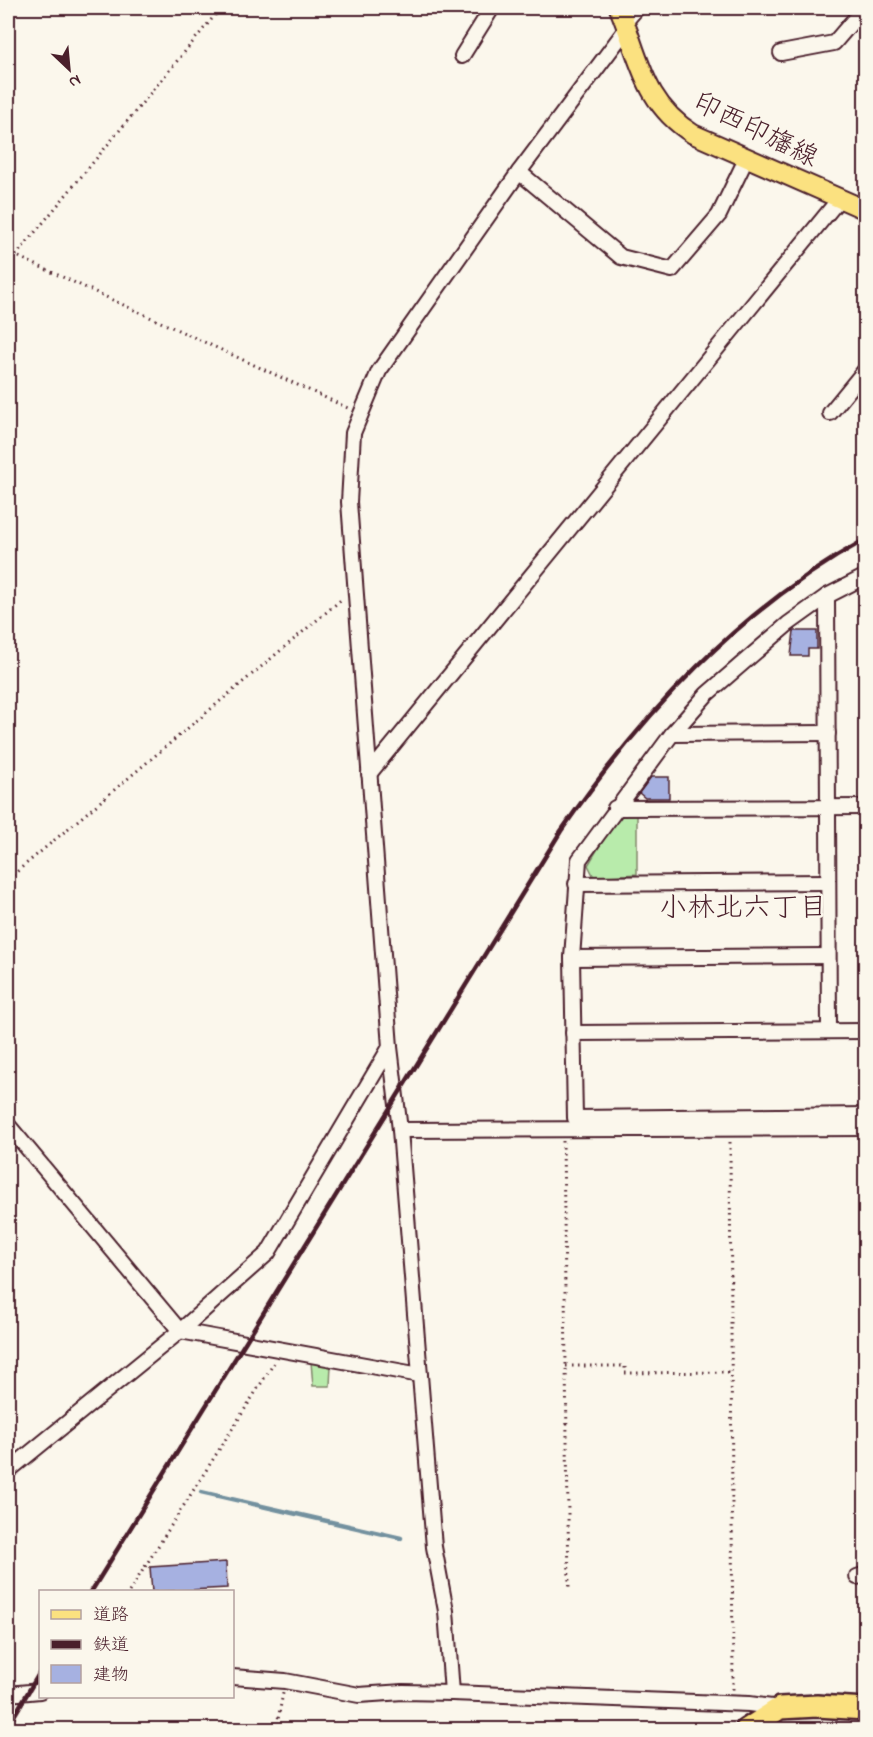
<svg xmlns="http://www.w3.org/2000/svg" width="873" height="1737" font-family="'Indie Flower','Klee One',sans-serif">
	<rect width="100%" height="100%" fill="#fbf7ec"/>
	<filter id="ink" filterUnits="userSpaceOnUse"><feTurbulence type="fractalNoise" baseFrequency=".0167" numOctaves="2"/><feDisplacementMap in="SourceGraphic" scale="12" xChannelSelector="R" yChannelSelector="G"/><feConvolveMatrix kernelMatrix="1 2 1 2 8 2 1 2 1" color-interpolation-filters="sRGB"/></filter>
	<g filter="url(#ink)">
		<g fill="#b8ebab" stroke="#81856b" stroke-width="1.5">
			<polygon points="619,814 637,815 637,874 594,877 588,865"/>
			<polygon points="311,1362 331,1365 330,1386 313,1386"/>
		</g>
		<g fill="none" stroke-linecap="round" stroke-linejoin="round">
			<polyline stroke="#73919f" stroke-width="4.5" points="201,1492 401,1538"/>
		</g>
		<g fill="#a6b1e1" stroke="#4a1f2b" stroke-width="1.5">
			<polygon points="794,631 817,631 817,649 808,649 808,656 791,656"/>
			<polygon points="651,777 669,777 669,798 645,798 639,793"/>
			<polygon points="226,1562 227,1588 152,1592 150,1567"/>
		</g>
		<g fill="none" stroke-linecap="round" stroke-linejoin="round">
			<defs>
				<g id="minor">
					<polyline points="625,22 637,8"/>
					<polyline points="781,53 834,43 864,8"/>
					<polyline points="462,56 492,8"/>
					<polyline points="519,172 621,257 672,270 719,215 747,157"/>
					<polyline points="830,413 866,369"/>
					<polyline points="866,576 827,596 788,624 707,694 672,734 579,860 572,958 575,1118 866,1115"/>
					<polyline points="827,596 829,1031"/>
					<polyline points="672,734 828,733"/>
					<polyline points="369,774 840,198"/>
					<polyline points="615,808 866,807"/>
					<polyline points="576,884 828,882"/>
					<polyline points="572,958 828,956"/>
					<polyline points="573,1033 866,1031"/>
					<polyline points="390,1047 349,502 353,433 379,371 519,172 627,28"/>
					<polyline points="8,1125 180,1331 268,1253 390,1047 400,1130 866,1128"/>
					<polyline points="400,1130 434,1547 446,1611 452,1693"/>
					<polyline points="8,1471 180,1331 420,1375"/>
					<polyline points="857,1577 866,1574"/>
					<polyline points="232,1677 285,1681 359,1695 403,1692 452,1693 749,1704 780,1708"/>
					<polyline points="8,1694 40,1691"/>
				</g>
				<path id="major" d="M619 8C640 58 643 103 693 134L866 210"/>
				<polyline id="highway" points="746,1730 780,1708 817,1706 866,1709"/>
			</defs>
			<use href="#minor" stroke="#4a1f2b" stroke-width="18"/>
			<use href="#major" stroke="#4a1f2b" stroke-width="22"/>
			<use href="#highway" stroke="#4a1f2b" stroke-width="26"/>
			<g stroke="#4a1f2b" stroke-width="3" stroke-dasharray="1.5 4.5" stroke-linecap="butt">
				<polyline points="8,252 350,409"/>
				<polyline points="8,265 221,8"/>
				<polyline points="8,879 342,599"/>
				<polyline points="563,1141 569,1588"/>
				<polyline points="730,1142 733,1690"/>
				<polyline points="566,1366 625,1366 625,1373 733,1372"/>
				<polyline points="129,1592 274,1363"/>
				<polyline points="276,1730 283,1693"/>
			</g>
			<use href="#minor" stroke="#fbf7ec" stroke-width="14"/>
			<use href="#major" stroke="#fbe180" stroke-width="18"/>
			<use href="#highway" stroke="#fbe180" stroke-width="21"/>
			<g stroke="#4a1f2b" stroke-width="4.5">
				<path d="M91 1592 561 831C643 713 739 609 866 539"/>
				<polyline points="8,1726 40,1672"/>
			</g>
		</g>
	</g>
	<g text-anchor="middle" stroke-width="5" stroke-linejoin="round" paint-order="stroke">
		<g font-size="27" fill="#4a1f2b" stroke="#fbf7ec">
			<text transform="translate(756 129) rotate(26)" y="9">印西印旛線</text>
		</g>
		<g font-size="28" fill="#4a1f2b" stroke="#fbf7ec">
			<text x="743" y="916">小林北六丁目</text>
		</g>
	</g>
	<rect width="873" height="1737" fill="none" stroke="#fbf7ec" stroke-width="30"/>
	<rect x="15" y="15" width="843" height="1707" fill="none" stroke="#4a1f2b" stroke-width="2" filter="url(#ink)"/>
	<rect x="39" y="1590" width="195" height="108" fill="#fbf7ec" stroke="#b4a19f" stroke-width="1.5"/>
	<rect x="51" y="1610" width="30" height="9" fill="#fbe180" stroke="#b4a19f" stroke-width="1.5"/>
	<text x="93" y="1620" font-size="18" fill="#4a1f2b">道路</text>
	<rect x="51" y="1640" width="30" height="9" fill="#4a1f2b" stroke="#b4a19f" stroke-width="1.5"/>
	<text x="93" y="1650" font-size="18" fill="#4a1f2b">鉄道</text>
	<rect x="51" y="1665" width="30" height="18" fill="#a6b1e1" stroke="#b4a19f" stroke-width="1.5"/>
	<text x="93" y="1680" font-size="18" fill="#4a1f2b">建物</text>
	<g transform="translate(69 69) rotate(154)" stroke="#fbf7ec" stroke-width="4.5" paint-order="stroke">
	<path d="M0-4.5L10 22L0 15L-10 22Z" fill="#4a1f2b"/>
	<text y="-9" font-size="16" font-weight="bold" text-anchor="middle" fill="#4a1f2b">N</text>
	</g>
</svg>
